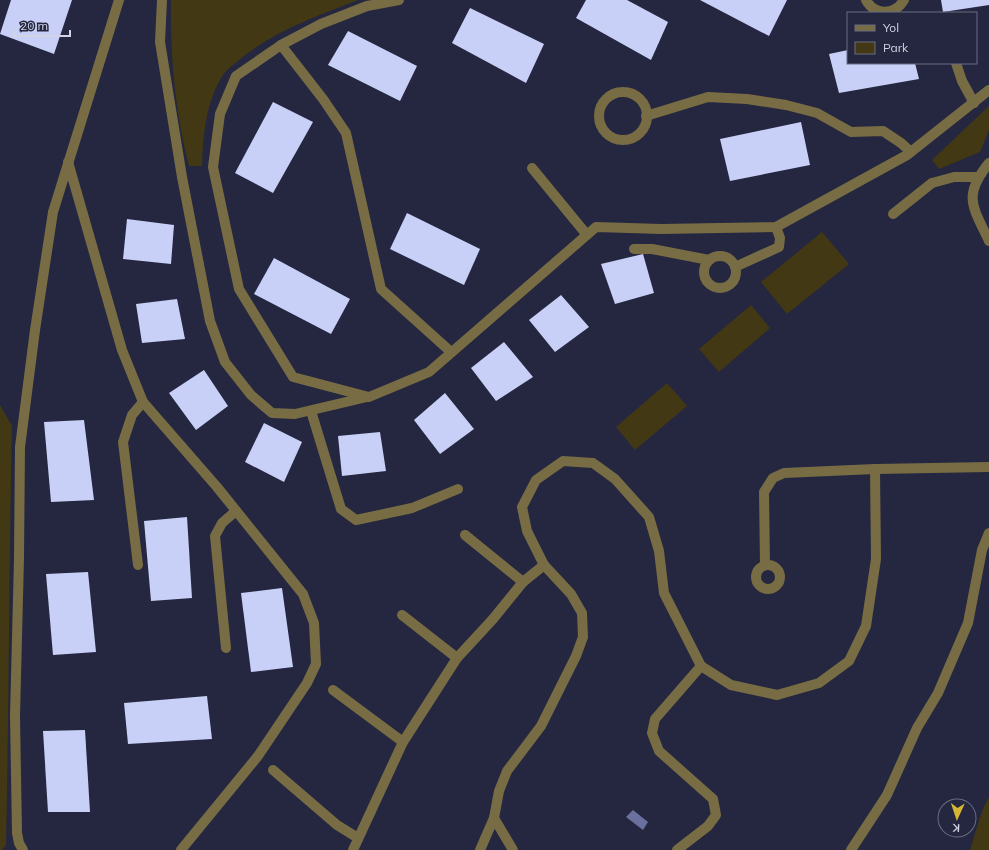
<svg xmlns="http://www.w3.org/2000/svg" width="989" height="850" font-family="Mulish,sans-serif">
	<rect width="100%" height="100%" fill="#24273f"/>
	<g fill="#423813">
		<path d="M171 0H358C316 17 272 31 237 62 232 66 226 70 223 75 206 101 203 136 202 166H189C175 112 170 56 171 0Z"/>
		<polygon points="989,106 989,130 980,152 939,169 932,160"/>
		<polygon points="822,232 849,264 787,314 761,282"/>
		<polygon points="751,305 770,328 719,372 699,349"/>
		<polygon points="667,383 687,406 635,450 616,427"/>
		<path d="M0 405 12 426C9 566 9 706 6 845L2 850H0Z"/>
		<polygon points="989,797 989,850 970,850 982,811"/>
	</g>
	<polygon fill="#6b719e" points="633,810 648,822 643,830 626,817"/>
	<g fill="#c9d0f8">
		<polygon points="11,0 72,0 54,54 0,34"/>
		<polygon points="586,0 627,0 668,22 651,60 576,18"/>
		<polygon points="700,0 787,0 769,36"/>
		<polygon points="941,0 989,0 989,5 943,12"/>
		<polygon points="470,8 544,44 526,83 452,43"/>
		<polygon points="348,31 417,66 400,101 328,65"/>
		<polygon points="848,50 848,63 915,63 919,79 839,93 829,54"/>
		<polygon points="273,102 313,122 273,193 235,173"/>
		<polygon points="801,122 810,165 730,181 720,139"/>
		<polygon points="407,213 480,249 464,285 390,249"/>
		<polygon points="127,219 174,225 171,264 123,259"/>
		<polygon points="643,254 654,293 615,304 601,264"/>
		<polygon points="274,258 350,299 331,334 254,294"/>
		<polygon points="561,295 589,327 555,352 529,320"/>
		<polygon points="177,299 185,339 142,343 136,304"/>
		<polygon points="504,342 533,377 496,401 471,368"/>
		<polygon points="204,370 228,406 196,430 169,393"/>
		<polygon points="445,393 474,429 440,454 414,420"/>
		<polygon points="84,420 94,500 51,502 44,422"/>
		<polygon points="264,423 302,442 284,482 245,462"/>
		<polygon points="380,432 386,471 342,476 338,436"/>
		<polygon points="187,517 192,598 151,601 144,521"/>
		<polygon points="88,572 96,652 53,655 46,574"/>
		<polygon points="282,588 293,667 251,672 241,593"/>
		<polygon points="207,696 212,739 128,744 124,703"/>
		<polygon points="85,730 90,812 48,812 43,731"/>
	</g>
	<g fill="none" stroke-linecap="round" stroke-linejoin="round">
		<g stroke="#786c44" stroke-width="10">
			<polyline points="162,0 160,42 182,177 210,321 225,362 251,395 272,413 295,414 367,397"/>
			<polyline points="399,0 367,6 321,24 281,45 236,76 220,114 213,167 239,289 293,377 369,397 429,372 596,227 661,229 776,227 907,155 989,90"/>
			<path d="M866 0C875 16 895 15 904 0"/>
			<polyline points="281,45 323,99 346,133 381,289 451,352"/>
			<polyline points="956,63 962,81 974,103"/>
			<circle cx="623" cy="116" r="24"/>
			<polyline points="646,116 708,97 747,99 786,105 817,113 851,132 883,131 901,143 911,152"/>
			<polyline points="68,162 122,350 143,402 217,487 303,594 314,623 316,664 307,683 258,756 181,850"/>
			<path d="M989 163C962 196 973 207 989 241"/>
			<polyline points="532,168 587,235"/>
			<polyline points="893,214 932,183 954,177 978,177"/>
			<polyline points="634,249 652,249 709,260"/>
			<circle cx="720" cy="272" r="16"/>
			<polyline points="735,267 779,247 780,238 776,227"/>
			<polyline points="311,411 341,509 356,520 412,508 458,489"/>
			<polyline points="465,535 523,582"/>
			<polyline points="138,565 123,442 132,415 143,402"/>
			<polyline points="765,565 764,492 773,478 784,473 875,469 989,467"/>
			<circle cx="768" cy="577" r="12"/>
			<polyline points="402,615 457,658"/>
			<polyline points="226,648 215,536 222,523 236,511"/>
			<polyline points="333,690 403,742"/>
			<polyline points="273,770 337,825 358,838"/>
			<polyline points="494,818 513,850"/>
			<polyline points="23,850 19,843 17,833 15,716 19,558 20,447 35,330 53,212 119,0"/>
			<polyline points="353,850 403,742 457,658 493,619 523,582 544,565"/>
			<polyline points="480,850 494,818 499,791 507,771 541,726 576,656 583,637 582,613 571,594 544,565 527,531 522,507 536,480 563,461 593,463 615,479 649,517 659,551 664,593 701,666 731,685 777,695 819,683 849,661 866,626 876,559 875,469"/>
			<polyline points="677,850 708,826 716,815 713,799 659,751 652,733 655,719 701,666"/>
			<polyline points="851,850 887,795 917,728 938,693 968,623 982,550 989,533"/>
		</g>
	</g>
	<rect x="847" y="12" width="130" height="52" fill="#24273f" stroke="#696c81"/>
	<rect x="855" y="25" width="20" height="6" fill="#786c44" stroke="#696c81"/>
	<text x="883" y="32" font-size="12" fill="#d1d4e4">Yol</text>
	<rect x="855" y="42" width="20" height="12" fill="#423813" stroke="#696c81"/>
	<text x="883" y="52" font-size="12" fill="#d1d4e4">Park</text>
	<g transform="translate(957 818) rotate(183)"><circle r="19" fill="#24273f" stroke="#696c81"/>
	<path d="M0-3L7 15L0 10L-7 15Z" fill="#d6b534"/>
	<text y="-6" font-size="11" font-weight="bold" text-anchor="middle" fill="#d1d4e4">K</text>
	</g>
	<path d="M14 30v6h56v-6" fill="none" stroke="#d1d4e4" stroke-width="2"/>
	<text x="20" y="30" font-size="12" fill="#d1d4e4" stroke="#24273f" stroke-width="3" paint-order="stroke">20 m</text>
</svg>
